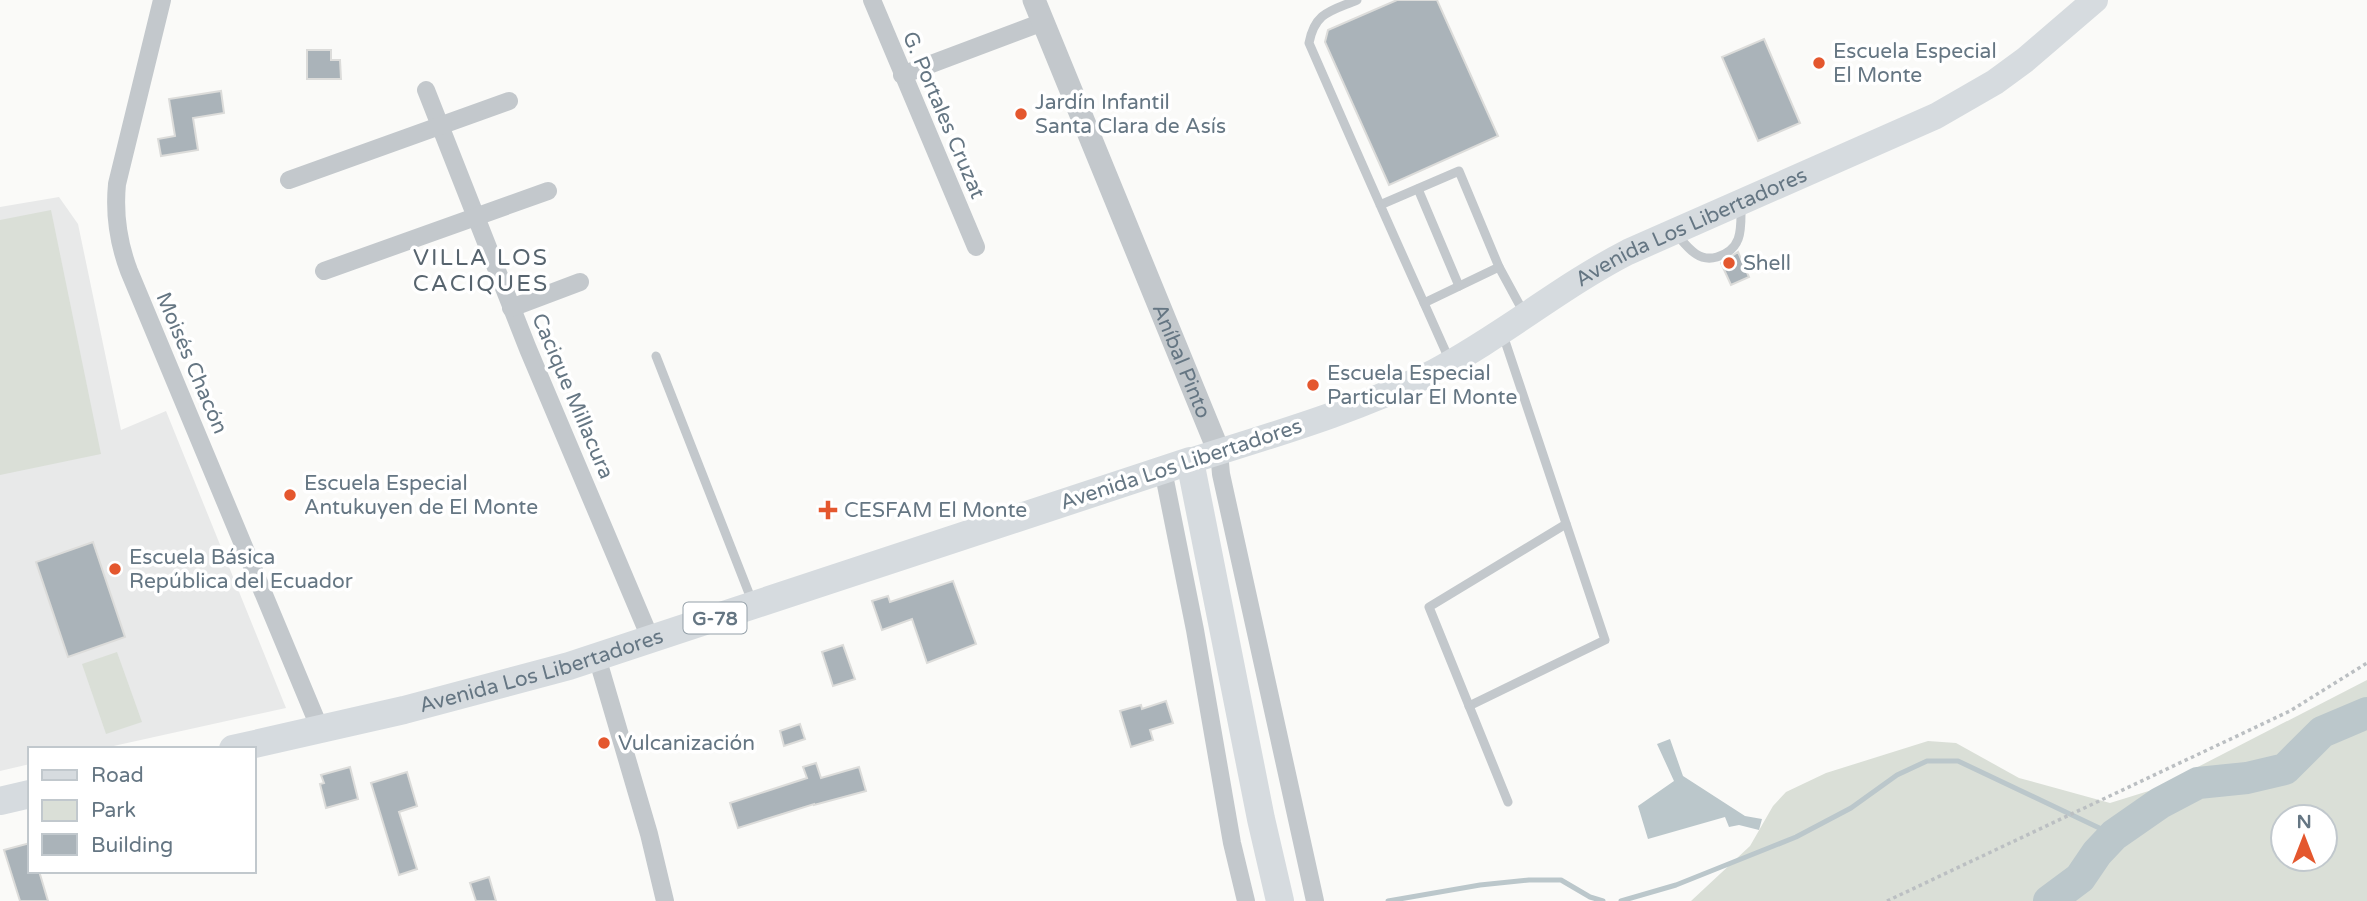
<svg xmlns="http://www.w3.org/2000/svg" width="2367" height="901" font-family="'Varela Round',sans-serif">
	<rect width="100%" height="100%" fill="#fafaf8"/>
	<polygon fill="#e8e9e9" points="59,197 78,224 121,430 166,411 286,708 100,749 30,749 30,764 0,771 0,207"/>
	<g fill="#dadfd7" fill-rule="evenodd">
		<polygon points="51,210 101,454 0,475 0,220"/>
		<polygon points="117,652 142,722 106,734 82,664"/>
		<path d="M2367 680V901H1691L1750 846 1773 806 1786 792 1826 773 1928 741 1956 743 2019 778 2110 803 2155 789ZM2325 817V859H2283V817Z"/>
	</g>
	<polygon fill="#bbc7cb" points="1670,739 1683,776 1745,816 1762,819 1759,830 1739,825 1729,827 1725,817 1648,839 1638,806 1674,781 1657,744"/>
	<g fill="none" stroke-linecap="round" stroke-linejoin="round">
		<g stroke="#bbc7cb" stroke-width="5">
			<polyline points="1388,901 1480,885 1529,880 1561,880 1590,897 1603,901"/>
			<polyline points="1621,901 1676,885 1796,837 1851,808 1897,775 1927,761 1958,761 2114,835"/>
		</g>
		<polyline stroke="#bbc7cb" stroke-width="32" points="2049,901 2080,878 2097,853 2114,835 2160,803 2198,783 2247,778 2285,769 2322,732 2367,713"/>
	</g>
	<g fill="#aab3b9" stroke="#dcdcda" stroke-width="2">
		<polygon points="1397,0 1437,0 1498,136 1389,185 1325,42 1328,30"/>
		<polygon points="1764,39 1800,123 1758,141 1722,57"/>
		<polygon points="307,50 331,50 331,60 340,60 341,79 307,79"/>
		<polygon points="221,91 224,113 193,118 198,150 161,156 158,139 175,136 169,99"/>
		<polygon points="1738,252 1749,277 1731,285 1721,263"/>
		<polygon points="93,542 125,637 68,657 36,562"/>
		<polygon points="953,581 976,644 927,663 912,619 882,630 872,601 888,596 890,602"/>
		<polygon points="843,645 855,679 833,686 822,652"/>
		<polygon points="1166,701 1173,723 1150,730 1153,740 1131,747 1120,711 1141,705 1142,709"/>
		<polygon points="800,724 805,739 784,746 780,731"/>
		<polygon points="816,763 821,778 859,767 866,791 814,805 814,804 738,828 730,803 807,778 803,767"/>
		<polygon points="350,767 358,799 326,808 320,784 324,783 321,775"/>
		<polygon points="407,772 417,806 399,812 417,869 399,875 371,783"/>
		<polygon points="30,843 30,871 39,871 48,901 20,901 4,850"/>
		<polygon points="489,877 496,901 476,901 470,883"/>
	</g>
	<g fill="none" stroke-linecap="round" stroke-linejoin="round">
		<polyline stroke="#bbbfc2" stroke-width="3.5" stroke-dasharray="3.5 3.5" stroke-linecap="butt" points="1887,901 2290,711 2367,663"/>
		<g stroke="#c3c8cc" stroke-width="9">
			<path d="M1357 0C1331 11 1315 12 1309 43 1347 130 1385 217 1424 303L1499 267 1459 171 1380 205"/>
			<polyline points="1418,189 1459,286"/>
			<path d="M1676 234C1682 240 1688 249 1696 254 1702 258 1710 259 1717 257 1743 249 1741 229 1741 207"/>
			<polyline points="1499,267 1524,313"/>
			<polyline points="1424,303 1449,359"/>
			<polyline points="656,356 752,601"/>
			<polyline points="1469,706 1605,640 1503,335"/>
			<polyline points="1508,802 1429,607 1566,524"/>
		</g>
		<g stroke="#c3c8cc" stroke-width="18">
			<path d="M162 0 117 184C114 215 118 242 129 271L320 729"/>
			<polyline points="872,0 976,247"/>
			<polyline points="902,75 1043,22"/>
			<polyline points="426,90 528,349 651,640"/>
			<polyline points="289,180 509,101"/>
			<polyline points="324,271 548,191"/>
			<polyline points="511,308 580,282"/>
			<polyline points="1219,452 1221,474 1315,901"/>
			<polyline points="1163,470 1195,630 1232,843 1246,901"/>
			<polyline points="597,657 649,834 665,901"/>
		</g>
		<path stroke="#c3c8cc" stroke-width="23" id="s1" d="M1034 0 1219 452"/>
		<path stroke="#d6dbdf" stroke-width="26" id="s2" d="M1190 461C1272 435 1357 411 1434 372 1501 337 1560 287 1628 252L1936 116 1995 82 2025 60 2095 0"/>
		<g stroke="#d6dbdf" stroke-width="28">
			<path id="s3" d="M233 749 404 710 569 666 1190 461 1261 819 1280 901"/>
			<polyline points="0,801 30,794"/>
		</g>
	</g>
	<g fill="#e4572e" stroke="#fff" stroke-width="2.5">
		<circle cx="1819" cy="63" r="7"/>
		<circle cx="1021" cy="114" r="7"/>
		<circle cx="1729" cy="263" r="7"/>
		<circle cx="1313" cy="385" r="7"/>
		<circle cx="290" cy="495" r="7"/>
		<path d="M824.5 499.5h7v7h7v7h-7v7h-7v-7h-7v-7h7z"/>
		<circle cx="115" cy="569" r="7"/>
		<circle cx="604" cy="743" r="7"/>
	</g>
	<g text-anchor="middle" stroke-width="7" stroke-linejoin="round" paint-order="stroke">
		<rect fill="#fff" stroke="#939fa8" stroke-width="2" x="683.5" y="602.5" width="63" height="31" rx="5"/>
		<g font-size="19" font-weight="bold" fill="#657683">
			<text x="715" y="625">G-78</text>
		</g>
		<g font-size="21" fill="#657683" stroke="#fff" text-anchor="start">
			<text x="1833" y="58">Escuela Especial<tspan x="1833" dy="24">El Monte</tspan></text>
			<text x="1035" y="109">Jardín Infantil<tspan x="1035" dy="24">Santa Clara de Asís</tspan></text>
			<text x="1743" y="270">Shell</text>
			<text x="1327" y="380">Escuela Especial<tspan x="1327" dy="24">Particular El Monte</tspan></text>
			<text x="304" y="490">Escuela Especial<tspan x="304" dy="24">Antukuyen de El Monte</tspan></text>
			<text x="844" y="517">CESFAM El Monte</text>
			<text x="129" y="564">Escuela Básica<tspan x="129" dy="24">República del Ecuador</tspan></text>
			<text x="618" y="750">Vulcanización</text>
		</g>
		<g font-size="21" fill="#657683" stroke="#fff">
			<text transform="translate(944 115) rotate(67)" y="7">G. Portales Cruzat</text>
			<text dy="7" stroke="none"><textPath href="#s2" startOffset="556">Avenida Los Libertadores</textPath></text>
			<text dy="7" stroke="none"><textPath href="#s1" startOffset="390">Aníbal Pinto</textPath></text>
			<text transform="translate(192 363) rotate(67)" y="7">Moisés Chacón</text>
			<text transform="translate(573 396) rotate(67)" y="7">Cacique Millacura</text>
			<text transform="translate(1181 464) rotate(-18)" y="7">Avenida Los Libertadores</text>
			<text dy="7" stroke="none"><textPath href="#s3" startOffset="318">Avenida Los Libertadores</textPath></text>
		</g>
		<g font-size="23" letter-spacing="2" fill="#57646e" stroke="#fff">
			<text x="481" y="265">VILLA LOS<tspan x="481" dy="26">CACIQUES</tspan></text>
		</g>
	</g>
	<rect x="28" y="747" width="228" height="126" fill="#ffffff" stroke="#c1c8cd" stroke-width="2"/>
	<rect x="42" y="770" width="35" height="10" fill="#d6dbdf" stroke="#c1c8cd" stroke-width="2"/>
	<text x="91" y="782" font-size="21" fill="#657683">Road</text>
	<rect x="42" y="800" width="35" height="21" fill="#dadfd7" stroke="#c1c8cd" stroke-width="2"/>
	<text x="91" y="817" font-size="21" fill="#657683">Park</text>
	<rect x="42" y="834" width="35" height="21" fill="#aab3b9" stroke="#c1c8cd" stroke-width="2"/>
	<text x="91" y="852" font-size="21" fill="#657683">Building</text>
	<g transform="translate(2304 838)"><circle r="33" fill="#ffffff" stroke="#c1c8cd" stroke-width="2"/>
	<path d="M0-5L12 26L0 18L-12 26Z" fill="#e4572e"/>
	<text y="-10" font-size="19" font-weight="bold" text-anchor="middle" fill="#657683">N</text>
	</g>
</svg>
